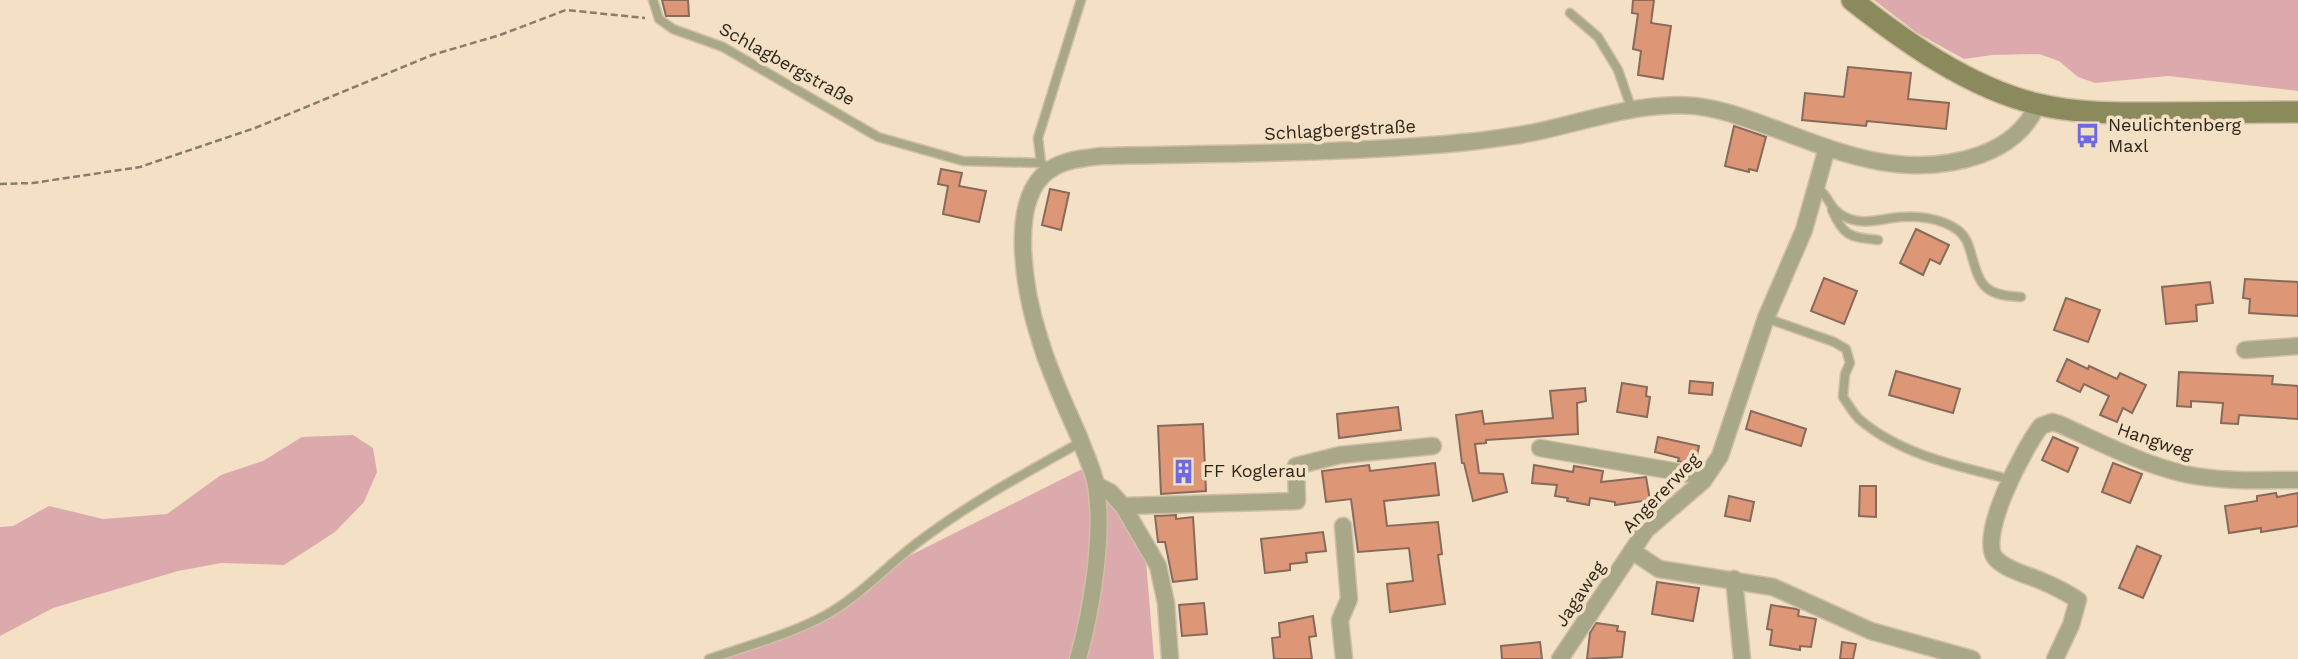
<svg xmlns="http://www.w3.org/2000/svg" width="2298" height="659" font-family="'Work Sans',sans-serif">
	<rect width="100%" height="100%" fill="#f4e0c4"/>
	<g fill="#dcaaad">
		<polygon points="1874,0 2298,0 2298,91 2168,76 2095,83 2078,77 2059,61 2039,54 1992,55 1964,59 1917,33"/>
		<polygon points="353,435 373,448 377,472 364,502 335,532 284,565 221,563 178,571 53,608 0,636 0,527 13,526 49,506 103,519 167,514 221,475 263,461 302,437"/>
		<polygon points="1094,463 1145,549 1154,659 708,659 818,615 897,562"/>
	</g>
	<g fill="#dd9777" stroke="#876a5c" stroke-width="2">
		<polygon points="662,0 688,0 689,16 666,16"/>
		<polygon points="1633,0 1654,0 1651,23 1671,26 1663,79 1638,75 1641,51 1633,49 1638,14 1632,13"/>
		<polygon points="1848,67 1911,73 1908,99 1949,103 1946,129 1867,121 1866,126 1802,120 1805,93 1844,97"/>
		<polygon points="1734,126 1766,137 1757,171 1749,169 1749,172 1725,166"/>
		<polygon points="941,169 962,173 959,186 986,191 979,222 943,214 948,186 938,184"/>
		<polygon points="1050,189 1069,193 1061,230 1042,225"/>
		<polygon points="1916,229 1949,245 1940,264 1930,259 1923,275 1900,263"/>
		<polygon points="1824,278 1857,291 1844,324 1811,311"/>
		<polygon points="2245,279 2298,282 2298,316 2249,313 2250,299 2243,298"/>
		<polygon points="2210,282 2213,303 2196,305 2197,321 2166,324 2162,287"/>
		<polygon points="2066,298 2100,310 2088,342 2054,330"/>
		<polygon points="2067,359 2088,369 2089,366 2117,379 2120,373 2146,385 2132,413 2123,408 2117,422 2100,415 2109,396 2084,384 2080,392 2057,381"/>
		<polygon points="1896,371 1960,389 1953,413 1889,395"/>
		<polygon points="2179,372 2273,376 2272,384 2298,386 2298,419 2239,415 2238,424 2221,423 2223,403 2191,401 2191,407 2177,406"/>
		<polygon points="1690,381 1713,383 1712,395 1689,393"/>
		<polygon points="1622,383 1647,387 1646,396 1650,397 1647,417 1617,412"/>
		<polygon points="1585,388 1586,401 1577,403 1578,434 1486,440 1486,443 1475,444 1479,473 1503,474 1507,492 1473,501 1464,463 1462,463 1456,415 1482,411 1484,424 1553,418 1550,391"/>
		<polygon points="1398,407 1401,430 1339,438 1337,414"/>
		<polygon points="1751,411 1806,429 1801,446 1746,429"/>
		<polygon points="1203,424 1206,491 1161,494 1158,426"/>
		<polygon points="1658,437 1699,446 1695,465 1678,461 1679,458 1655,452"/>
		<polygon points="2053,437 2078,448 2068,472 2042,460"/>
		<polygon points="1435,463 1439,495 1384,501 1387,526 1438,522 1442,554 1438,555 1445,604 1390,612 1387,584 1413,581 1409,548 1358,552 1351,499 1326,502 1322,471 1369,465 1370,471"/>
		<polygon points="2113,463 2142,474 2130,503 2102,492"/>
		<polygon points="1534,465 1573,472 1574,466 1603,471 1601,482 1646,477 1650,500 1615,505 1615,502 1590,498 1589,505 1567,501 1568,498 1555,496 1557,485 1532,483"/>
		<polygon points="1860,486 1876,486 1876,517 1859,516"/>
		<polygon points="2276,493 2277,497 2298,493 2298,526 2261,532 2261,528 2229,533 2225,506 2257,501 2257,496"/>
		<polygon points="1729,496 1754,502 1750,521 1725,516"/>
		<polygon points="1176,515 1176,519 1193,517 1197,579 1173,582 1165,542 1158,542 1155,516"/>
		<polygon points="1323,532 1326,551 1306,553 1307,562 1290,564 1290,570 1265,573 1261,539"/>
		<polygon points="2137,546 2161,556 2143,598 2119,588"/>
		<polygon points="1657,582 1699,588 1693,621 1652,614"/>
		<polygon points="1204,603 1207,634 1182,636 1179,605"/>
		<polygon points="1771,605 1796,609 1799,610 1798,616 1816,619 1811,647 1800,646 1800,650 1770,645 1772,630 1767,629"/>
		<polygon points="1313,616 1316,636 1309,637 1312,659 1274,659 1272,638 1280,637 1279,623"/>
		<polygon points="1596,623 1618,626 1617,631 1625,632 1622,657 1587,659 1590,633"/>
		<polygon points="1540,642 1542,659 1502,659 1501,646"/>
		<polygon points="1842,642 1856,644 1853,659 1840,659"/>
	</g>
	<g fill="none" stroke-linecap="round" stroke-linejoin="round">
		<defs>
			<g id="lane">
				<polyline points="653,0 659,19 673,29 723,47 878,137 963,161 1041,163 1049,169"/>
				<polyline points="1570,13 1598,37 1618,70 1632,110"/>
				<polyline points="1041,163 1038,138 1081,0"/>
				<path d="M1816 188C1831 195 1827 211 1850 219 1864 224 1878 220 1892 218 1914 215 1941 217 1959 231 1965 236 1968 243 1970 250 1980 285 1982 295 2021 297"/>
				<path d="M1832 210C1844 237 1850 237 1878 240"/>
				<path d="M1766 318 1834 342 1846 349 1850 363 1845 374 1843 397C1848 404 1853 413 1859 419 1901 455 1957 466 2009 479"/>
				<path d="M709 659C747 646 788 635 824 616 861 596 888 564 921 540 970 503 1027 472 1081 442"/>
			</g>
			<g id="street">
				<polyline points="2245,350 2298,346"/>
				<polyline points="1540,448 1690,474 1703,481"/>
				<polyline points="1096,485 1110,492 1123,506 1158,566 1166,603 1170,659"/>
				<polyline points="1123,506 1297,501 1296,466 1340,455 1433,446"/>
				<polyline points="1343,526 1349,599 1340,620 1344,659"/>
				<polyline points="1632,551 1659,569 1773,587 1871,631 1972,659"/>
				<polyline points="1734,579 1742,659"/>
				<path d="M1078 659C1092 609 1104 536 1096 485 1093 469 1085 454 1080 439 1066 407 1050 374 1040 340 1026 297 1005 198 1051 169 1066 159 1086 158 1102 156 1227 153 1353 154 1477 141 1498 138 1519 136 1540 131 1591 120 1642 101 1695 106 1723 109 1750 120 1776 129 1845 155 1907 180 1980 155 2007 145 2026 130 2038 104"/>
				<polyline points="1560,659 1646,530 1703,481 1720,456 1766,318 1804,230 1827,148"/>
				<path d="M2055 659 2071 625 2078 600C2067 593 2056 587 2044 582 2029 575 2008 571 1996 559 1976 538 2025 446 2041 426L2052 422 2059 424C2100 442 2141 464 2185 474 2222 482 2260 480 2298 480"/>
			</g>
			<path id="secondary" d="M1852 0C1905 42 1970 88 2037 104 2077 114 2119 113 2159 113 2206 113 2252 112 2298 112"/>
		</defs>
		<use href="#lane" stroke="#d0bfa6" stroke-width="11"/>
		<use href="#street" stroke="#d0bfa6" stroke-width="19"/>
		<use href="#secondary" stroke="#d0bfa6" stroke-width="24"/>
		<polyline stroke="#897c69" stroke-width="2.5" stroke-dasharray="7 3.5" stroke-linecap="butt" points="0,184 33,183 140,167 255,128 432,55 500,35 566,10 645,18"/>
		<use href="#lane" stroke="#a8a889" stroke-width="8"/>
		<use href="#street" stroke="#a8a889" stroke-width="16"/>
		<use href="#secondary" stroke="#8b8a5c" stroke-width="21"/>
	</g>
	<defs>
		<symbol id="bus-bare" viewBox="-9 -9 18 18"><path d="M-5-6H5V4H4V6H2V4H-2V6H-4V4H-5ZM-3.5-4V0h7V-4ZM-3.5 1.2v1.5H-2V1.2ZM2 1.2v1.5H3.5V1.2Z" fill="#6e68e3" stroke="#f4e0c4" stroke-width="2.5" paint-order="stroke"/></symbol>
		<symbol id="building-bare" viewBox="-9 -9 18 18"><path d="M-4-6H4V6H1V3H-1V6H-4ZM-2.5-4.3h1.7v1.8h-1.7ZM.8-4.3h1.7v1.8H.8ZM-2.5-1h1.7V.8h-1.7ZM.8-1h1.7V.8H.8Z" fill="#6e68e3" stroke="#f4e0c4" stroke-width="2.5" paint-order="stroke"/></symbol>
	</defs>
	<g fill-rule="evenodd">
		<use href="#bus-bare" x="2070" y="118" width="35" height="35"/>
		<use href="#building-bare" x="1166" y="454" width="35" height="35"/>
	</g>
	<g text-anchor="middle" stroke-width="7" stroke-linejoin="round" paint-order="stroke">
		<g font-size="18" fill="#2d261b" stroke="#f4e0c4">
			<text transform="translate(787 64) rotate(29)" y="6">Schlagbergstraße</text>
			<text transform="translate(1340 130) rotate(-3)" y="6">Schlagbergstraße</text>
			<text transform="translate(2155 441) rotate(19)" y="6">Hangweg</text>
			<text transform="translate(1661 493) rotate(-46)" y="6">Angererweg</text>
			<text transform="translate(1580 594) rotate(-56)" y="6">Jagaweg</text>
		</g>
		<g font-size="18" fill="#2d261b" stroke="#f4e0c4" text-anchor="start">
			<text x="2108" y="131">Neulichtenberg<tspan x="2108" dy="21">Maxl</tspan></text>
			<text x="1203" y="477">FF Koglerau</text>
		</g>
	</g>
</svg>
